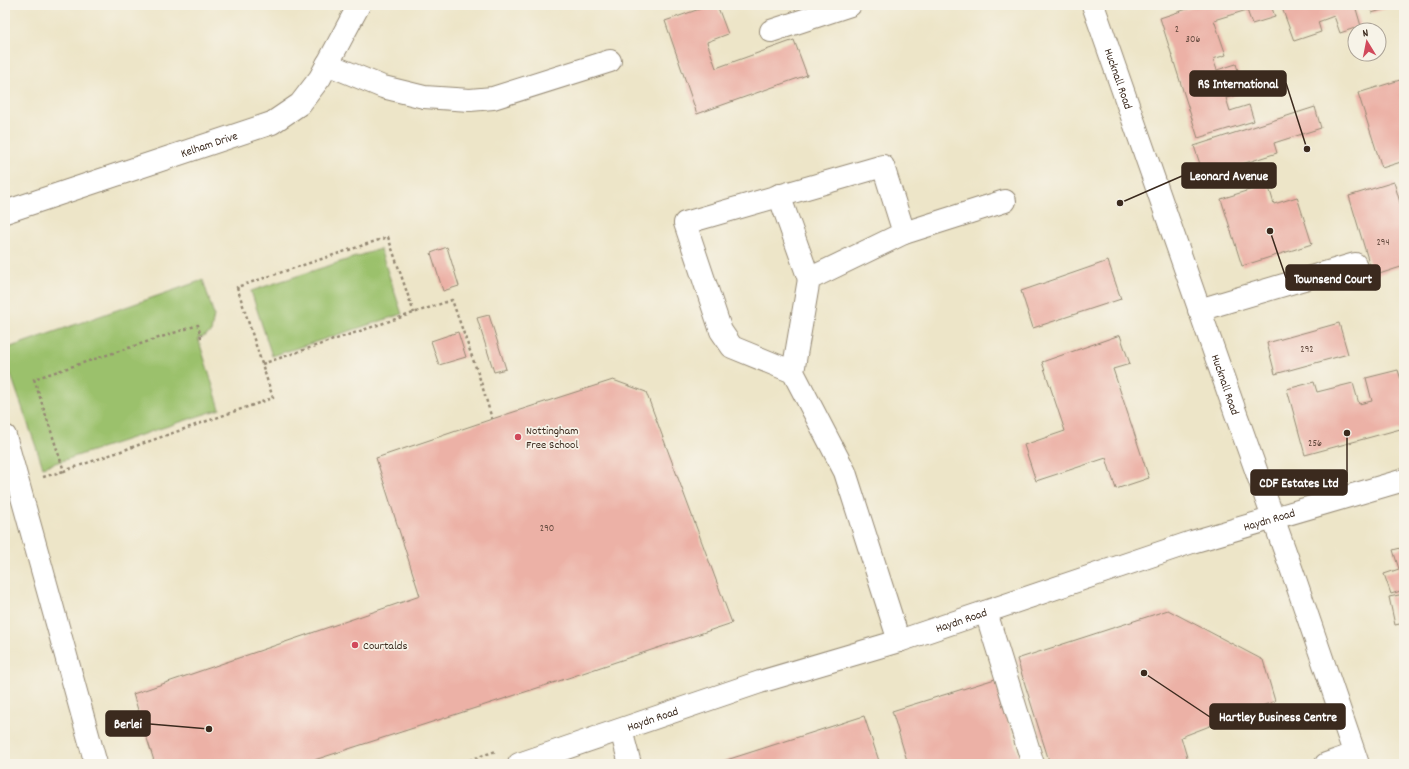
<svg xmlns="http://www.w3.org/2000/svg" width="1409" height="769" font-family="Dekko,sans-serif">
	<rect width="100%" height="100%" fill="#f7f3e8"/>
	<filter id="ink" filterUnits="userSpaceOnUse"><feTurbulence type="fractalNoise" baseFrequency=".025" numOctaves="2"/><feDisplacementMap in="SourceGraphic" scale="8" xChannelSelector="R" yChannelSelector="G"/><feConvolveMatrix kernelMatrix="1 2 1 2 8 2 1 2 1" color-interpolation-filters="sRGB"/></filter>
	<filter id="wash" filterUnits="userSpaceOnUse"><feTurbulence type="fractalNoise" baseFrequency=".012" numOctaves="4" result="noise"/><feDisplacementMap in="SourceGraphic" scale="16" xChannelSelector="R" yChannelSelector="G"/><feGaussianBlur stdDeviation="0.9" result="paint"/><feColorMatrix in="noise" values="0 0 0 0 0 0 0 0 0 0 0 0 0 0 0 0 0 1.4 0 .05"/><feComposite in="paint" operator="in"/></filter>
	<g filter="url(#wash)">
		<rect width="100%" height="100%" fill="#ede5c8"/>
		<g fill="#9bc16c" stroke="#6b7645">
			<polygon points="380,249 402,314 272,356 251,291"/>
			<polygon points="203,280 214,315 211,332 203,337 198,338 220,409 43,467 5,358 5,349"/>
		</g>
		<g id="blocks">
			<g fill="#ecb1a6">
				<polygon points="711,5 717,5 728,34 707,42 716,68 794,40 807,75 697,114 665,21"/>
				<polygon points="1199,5 1271,5 1275,17 1252,24 1247,10 1214,20 1226,55 1213,59 1217,70 1236,64 1245,93 1226,98 1230,111 1249,105 1254,121 1198,138 1160,18"/>
				<polygon points="1281,5 1364,5 1365,6 1356,9 1361,26 1340,33 1334,16 1318,22 1321,32 1294,41"/>
				<polygon points="1370,5 1397,5 1372,13"/>
				<polygon points="1400,80 1404,91 1404,161 1382,168 1358,93"/>
				<polygon points="1315,107 1321,128 1274,143 1277,153 1204,176 1194,146"/>
				<polygon points="1394,182 1404,216 1404,266 1373,276 1349,196"/>
				<polygon points="1268,184 1274,204 1297,197 1312,244 1242,266 1221,199"/>
				<polygon points="447,247 459,286 443,291 431,253"/>
				<polygon points="1108,261 1121,299 1033,328 1021,291"/>
				<polygon points="489,315 506,369 494,372 477,318"/>
				<polygon points="1339,323 1348,354 1275,374 1267,343"/>
				<polygon points="458,332 466,357 439,365 431,341"/>
				<polygon points="1120,335 1130,364 1113,369 1149,478 1116,489 1106,458 1036,481 1024,445 1065,431 1042,362"/>
				<polygon points="1398,370 1403,386 1404,386 1404,428 1305,455 1287,389 1314,382 1317,392 1353,383 1359,404 1372,401 1366,378"/>
				<polygon points="613,380 646,392 732,623 556,682 302,764 155,764 133,694 420,596 376,458 492,419"/>
				<polygon points="1404,547 1404,590 1391,594 1384,574 1399,569 1393,550"/>
				<polygon points="1404,594 1404,623 1395,625 1389,597"/>
				<polygon points="1168,610 1263,660 1275,701 1181,737 1189,764 1050,764 1017,659"/>
				<polygon points="995,679 1021,764 908,764 892,711"/>
				<polygon points="864,716 880,764 714,764"/>
			</g>
		</g>
	</g>
	<g filter="url(#ink)">
		<use href="#blocks" fill-opacity="0" stroke="#948873" stroke-width="1"/>
		<g fill="none" stroke-linecap="round" stroke-linejoin="round">
			<defs>
				<g id="minor">
					<polyline points="771,31 850,5"/>
					<polyline points="327,64 383,87 424,97 470,100 493,98 610,61"/>
					<polyline points="779,195 809,279"/>
					<path id="s1" d="M5 212 272 123 300 104 320 78 359 5"/>
					<polyline points="904,233 1005,201"/>
					<polyline points="1199,310 1355,264"/>
					<polyline points="793,372 809,279 904,233 883,166 685,223 721,331 732,347 793,372 845,472 899,641"/>
					<polyline points="5,436 96,764"/>
					<polyline points="986,612 1033,764"/>
					<polyline points="621,730 630,764"/>
					<path id="s2" d="M519 764 760 682 899 641 1192 542 1404 480"/>
					<polyline points="1326,764 1354,754"/>
				</g>
				<g id="major">
					<path id="s3" d="M1093 5 1237 417 1296 582 1358 764"/>
				</g>
			</defs>
			<use href="#minor" stroke="#948873" stroke-width="24"/>
			<use href="#major" stroke="#948873" stroke-width="24"/>
			<g stroke="#948873" stroke-width="2.5" stroke-dasharray="3 3" stroke-linecap="butt">
				<polyline points="201,338 198,325 34,379 64,471 273,398 262,364 452,300 481,382 492,419"/>
				<polyline points="262,364 237,287 388,237 414,313"/>
				<polyline points="43,477 64,471"/>
				<polyline points="458,764 496,751"/>
			</g>
			<use href="#minor" stroke="#fff" stroke-width="22"/>
			<use href="#major" stroke="#fff" stroke-width="22"/>
		</g>
	</g>
	<g fill="#d1495b" stroke="#f7f3e8" stroke-width="1.5">
		<circle cx="518" cy="437" r="4"/>
		<circle cx="355" cy="645" r="4"/>
	</g>
	<g text-anchor="middle" stroke-width="3.5" stroke-linejoin="round" paint-order="stroke">
		<g font-size="10" fill="#674c40">
			<text x="1177" y="32">2</text>
			<text x="1193" y="42">306</text>
			<text x="1383" y="245">294</text>
			<text x="1307" y="352">292</text>
			<text x="1315" y="446">256</text>
			<text x="547" y="531">290</text>
		</g>
		<g font-size="12" fill="#3b2a1e" stroke="#f7f3e8">
			<text dy="4" stroke="none"><textPath href="#s3" startOffset="78">Hucknall Road</textPath></text>
			<text dy="4" stroke="none"><textPath href="#s1" startOffset="215">Kelham Drive</textPath></text>
			<text dy="4" stroke="none"><textPath href="#s3" startOffset="402">Hucknall Road</textPath></text>
			<text dy="4" stroke="none"><textPath href="#s2" startOffset="789">Haydn Road</textPath></text>
			<text dy="4" stroke="none"><textPath href="#s2" startOffset="465">Haydn Road</textPath></text>
			<text dy="4" stroke="none"><textPath href="#s2" startOffset="141">Haydn Road</textPath></text>
		</g>
		<g font-size="12" fill="#3b2a1e" stroke="#f7f3e8" text-anchor="start">
			<text x="526" y="434">Nottingham<tspan x="526" dy="14">Free School</tspan></text>
			<text x="363" y="649">Courtalds</text>
		</g>
	</g>
	<path fill="none" stroke="#3b2a1e" stroke-width="1.5" d="M1307 149L1286 83M1120 203L1182 176M1270 231L1286 278M1347 433L1347 482M1144 673L1210 717M209 729L150 724"/>
	<g fill="#3b2a1e" stroke="#f7f3e8" stroke-width="1.5">
		<circle cx="1307" cy="149" r="4"/>
		<circle cx="1120" cy="203" r="4"/>
		<circle cx="1270" cy="231" r="4"/>
		<circle cx="1347" cy="433" r="4"/>
		<circle cx="1144" cy="673" r="4"/>
		<circle cx="209" cy="729" r="4"/>
	</g>
	<g fill="#3b2a1e" stroke="#3b2a1e" stroke-width="1.5">
		<rect x="1190" y="71" width="96" height="25" rx="4"/>
		<rect x="1182" y="163" width="94" height="25" rx="4"/>
		<rect x="1286" y="265" width="94" height="25" rx="4"/>
		<rect x="1251" y="470" width="96" height="25" rx="4"/>
		<rect x="1210" y="704" width="135" height="25" rx="4"/>
		<rect x="106" y="711" width="44" height="25" rx="4"/>
	</g>
	<g font-size="13" text-anchor="middle" font-weight="bold" fill="#fff">
		<text x="1238" y="88">RS International</text>
		<text x="1229" y="180">Leonard Avenue</text>
		<text x="1333" y="283">Townsend Court</text>
		<text x="1299" y="487">CDF Estates Ltd</text>
		<text x="1278" y="721">Hartley Business Centre</text>
		<text x="128" y="728">Berlei</text>
	</g>
	<rect width="1409" height="769" fill="none" stroke="#f7f3e8" stroke-width="20"/>
	<g transform="translate(1367 42) rotate(350)"><circle r="19" fill="#f7f3e8" stroke="#aca397"/>
	<path d="M0-3L7 15L0 10L-7 15Z" fill="#d1495b"/>
	<text y="-6" font-size="11" font-weight="bold" text-anchor="middle" fill="#3b2a1e">N</text>
	</g>
</svg>
